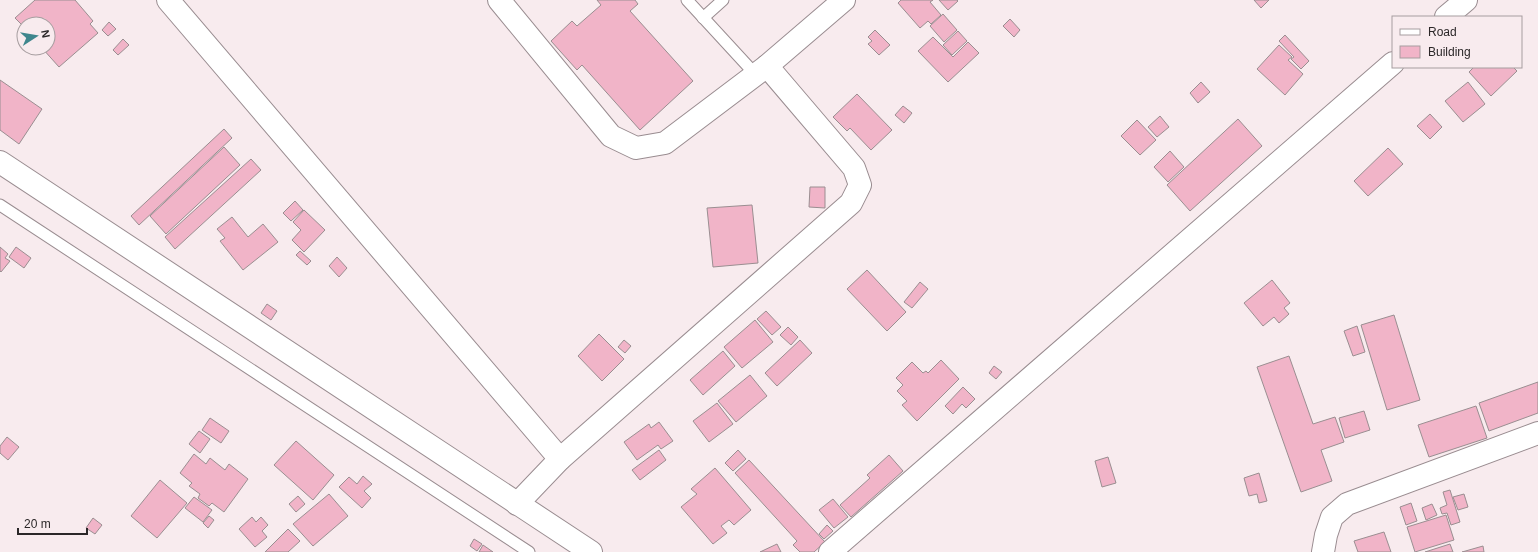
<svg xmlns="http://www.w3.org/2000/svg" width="1538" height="552" font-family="Helvetica,sans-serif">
	<rect width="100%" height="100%" fill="#f8ebee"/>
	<g fill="#f1b4c8" stroke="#9a8e91">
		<polygon points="35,0 75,0 93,21 90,24 98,33 59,67 42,48 48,48 48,24 24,24 24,27 15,18"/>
		<polygon points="597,0 635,0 638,4 630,11 693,81 640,130 582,65 577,70 551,41 572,21 577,26 601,5"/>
		<polygon points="901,0 933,0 930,2 941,15 931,24 928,21 920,28 898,3"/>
		<polygon points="939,0 957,0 958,1 948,10"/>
		<polygon points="1254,0 1269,0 1261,8"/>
		<polygon points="943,14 957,30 944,42 930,26"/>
		<polygon points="1010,19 1020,30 1014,37 1003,26"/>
		<polygon points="109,22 116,29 108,36 102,30"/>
		<polygon points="875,30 890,45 879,55 868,44 872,41 868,37"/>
		<polygon points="958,31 967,41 952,55 943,45"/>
		<polygon points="1285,35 1309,61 1301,69 1291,59 1294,57 1279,41"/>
		<polygon points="933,37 953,57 968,42 979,53 948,82 918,51"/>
		<polygon points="123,39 129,45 118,55 113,50"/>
		<polygon points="1279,45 1292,57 1288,60 1303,74 1285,95 1257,69"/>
		<polygon points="1474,67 1513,67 1517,71 1491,96 1469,72"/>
		<polygon points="0,80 42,109 19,144 0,130"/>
		<polygon points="1201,82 1210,92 1198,103 1190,93"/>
		<polygon points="1468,82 1485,104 1463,122 1445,101"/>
		<polygon points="857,94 892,130 871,150 850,128 847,131 833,117"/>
		<polygon points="903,106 912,113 904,123 895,115"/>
		<polygon points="1430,114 1442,127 1430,139 1417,126"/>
		<polygon points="1160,116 1169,127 1157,137 1148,127"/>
		<polygon points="1238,119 1262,146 1190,211 1167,185"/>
		<polygon points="1137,120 1156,140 1140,155 1121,136"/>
		<polygon points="224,129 232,138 139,225 131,216"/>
		<polygon points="224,147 240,165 166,234 150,216"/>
		<polygon points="1388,148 1403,164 1368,196 1354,181"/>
		<polygon points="1170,151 1184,167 1168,182 1154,167"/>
		<polygon points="251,159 261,170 175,249 165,237"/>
		<polygon points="810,187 825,187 825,208 809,207"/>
		<polygon points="295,201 303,210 291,221 283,213"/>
		<polygon points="752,205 758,263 713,267 707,208"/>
		<polygon points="304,210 325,230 304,252 292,240 301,230 293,222"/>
		<polygon points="232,217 248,237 263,224 278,242 243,270 220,241 225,238 217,229"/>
		<polygon points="0,247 8,254 5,258 10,261 1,272 0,271"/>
		<polygon points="16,247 31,258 24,268 9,257"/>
		<polygon points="300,251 311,261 307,265 296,255"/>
		<polygon points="337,257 347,268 339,277 329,266"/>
		<polygon points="867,270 906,312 887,331 847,289"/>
		<polygon points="1272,280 1290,303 1284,308 1289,314 1279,323 1274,317 1263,326 1244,303"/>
		<polygon points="920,282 928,289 912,308 904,302"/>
		<polygon points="267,304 277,311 271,320 261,313"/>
		<polygon points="766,311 781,327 772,335 757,319"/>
		<polygon points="1394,315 1420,400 1387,410 1361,325"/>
		<polygon points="755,320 773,342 742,368 724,347"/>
		<polygon points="1357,326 1365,352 1353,356 1344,331"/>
		<polygon points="788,327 798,337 791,345 780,335"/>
		<polygon points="599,334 624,359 602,381 578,356"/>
		<polygon points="624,340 631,346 625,353 618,347"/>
		<polygon points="800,340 812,353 777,386 765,373"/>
		<polygon points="723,351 735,366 703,395 690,380"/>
		<polygon points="1289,356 1313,424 1335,417 1344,442 1321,450 1332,481 1301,492 1257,367"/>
		<polygon points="941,360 959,379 917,421 902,405 907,401 897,391 903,385 896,378 912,362 923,373 926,371 928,373"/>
		<polygon points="994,366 1002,372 996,379 989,373"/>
		<polygon points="750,375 767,396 736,422 718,401"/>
		<polygon points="1538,382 1538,413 1489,431 1479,403"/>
		<polygon points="963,387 975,399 966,408 962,404 953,414 945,406"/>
		<polygon points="717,403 733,424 709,442 693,421"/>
		<polygon points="1476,406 1487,438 1429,457 1418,425"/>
		<polygon points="1364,411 1370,430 1345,438 1339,418"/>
		<polygon points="210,418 229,431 221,443 202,430"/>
		<polygon points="659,422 673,441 661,449 658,445 637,460 624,442 649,424 651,428"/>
		<polygon points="199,431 210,439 200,453 189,444"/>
		<polygon points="7,437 19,447 8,460 0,453 0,446"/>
		<polygon points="296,441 334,475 313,500 274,465"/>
		<polygon points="659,450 666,460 640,480 632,470"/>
		<polygon points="738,450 746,459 733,471 725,463"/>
		<polygon points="194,454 206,464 210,458 225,470 229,464 248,479 224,512 212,503 209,506 198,498 200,494 189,486 192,483 180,473"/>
		<polygon points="889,455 903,471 851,517 840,505 870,478 867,475"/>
		<polygon points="1108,457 1116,483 1102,487 1095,461"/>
		<polygon points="749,460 825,542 814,552 800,552 793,545 797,541 735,473"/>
		<polygon points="715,468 751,510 734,525 729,520 721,526 727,533 713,544 681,507 697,494 691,489"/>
		<polygon points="1259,473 1267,501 1259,503 1257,494 1249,496 1244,478"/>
		<polygon points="363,476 372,484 364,491 371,498 362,508 339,487 349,477 357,484"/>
		<polygon points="160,480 187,503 157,538 131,516"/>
		<polygon points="1450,490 1460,522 1451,525 1447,513 1442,514 1440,508 1447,505 1443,492"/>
		<polygon points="329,494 348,516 313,546 293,524"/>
		<polygon points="1464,494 1468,507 1458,510 1453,497"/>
		<polygon points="298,496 305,504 296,512 289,504"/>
		<polygon points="194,497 212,510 203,522 185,508"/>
		<polygon points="833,499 848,517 834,528 819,510"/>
		<polygon points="1411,503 1417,521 1406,525 1400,507"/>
		<polygon points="1432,504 1437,515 1426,520 1422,508"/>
		<polygon points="1446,515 1454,540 1415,552 1407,527"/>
		<polygon points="209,516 214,520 208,528 203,523"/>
		<polygon points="252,517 256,522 261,517 268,525 262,531 267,537 255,547 239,529"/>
		<polygon points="93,518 102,525 95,534 86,528"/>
		<polygon points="827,525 833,531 824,539 819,534"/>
		<polygon points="288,529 300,541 288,552 265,552"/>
		<polygon points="1384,532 1391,552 1358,552 1354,541"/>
		<polygon points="474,539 482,544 477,551 470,546"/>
		<polygon points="777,544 781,552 760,552"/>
		<polygon points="1450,544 1453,552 1425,552"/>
		<polygon points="483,545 493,552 479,552"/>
		<polygon points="1483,546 1484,552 1462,552"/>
	</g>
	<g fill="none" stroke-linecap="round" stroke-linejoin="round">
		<defs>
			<g id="service">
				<polyline points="687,0 756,75"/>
				<polyline points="703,18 723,0"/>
				<polyline points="0,205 529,552"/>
			</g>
			<g id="minor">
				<polyline points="168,0 560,459 517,504"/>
				<polyline points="499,0 611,136 636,148 665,143 767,66 844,0"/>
				<polyline points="1446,17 1466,0"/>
				<polyline points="0,162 591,552"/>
				<polyline points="560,459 851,203 860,185 854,168 767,66"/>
				<polyline points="830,552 1393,63"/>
				<polyline points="1323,552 1326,535 1332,517 1347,504 1538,433"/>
			</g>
		</defs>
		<use href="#service" stroke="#998c90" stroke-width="13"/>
		<use href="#minor" stroke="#998c90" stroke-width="24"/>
		<use href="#service" stroke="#fff" stroke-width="11"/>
		<use href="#minor" stroke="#fff" stroke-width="22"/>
	</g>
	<rect x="1392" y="16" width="130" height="52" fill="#f8ebee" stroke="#a69d9f"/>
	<rect x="1400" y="29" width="20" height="6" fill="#ffffff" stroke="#a69d9f"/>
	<text x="1428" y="36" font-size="12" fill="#2b2728">Road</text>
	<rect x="1400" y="46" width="20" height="12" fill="#f1b4c8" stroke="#a69d9f"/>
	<text x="1428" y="56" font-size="12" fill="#2b2728">Building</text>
	<g transform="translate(36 36) rotate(78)"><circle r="19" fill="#f8ebee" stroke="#a69d9f"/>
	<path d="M0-3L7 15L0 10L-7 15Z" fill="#3f868d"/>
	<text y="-6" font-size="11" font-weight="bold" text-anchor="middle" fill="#2b2728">N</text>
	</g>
	<path d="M18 528v6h69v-6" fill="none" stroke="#2b2728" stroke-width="2"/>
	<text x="24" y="528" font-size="12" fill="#2b2728" stroke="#f8ebee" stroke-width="3" paint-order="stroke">20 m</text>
</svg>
